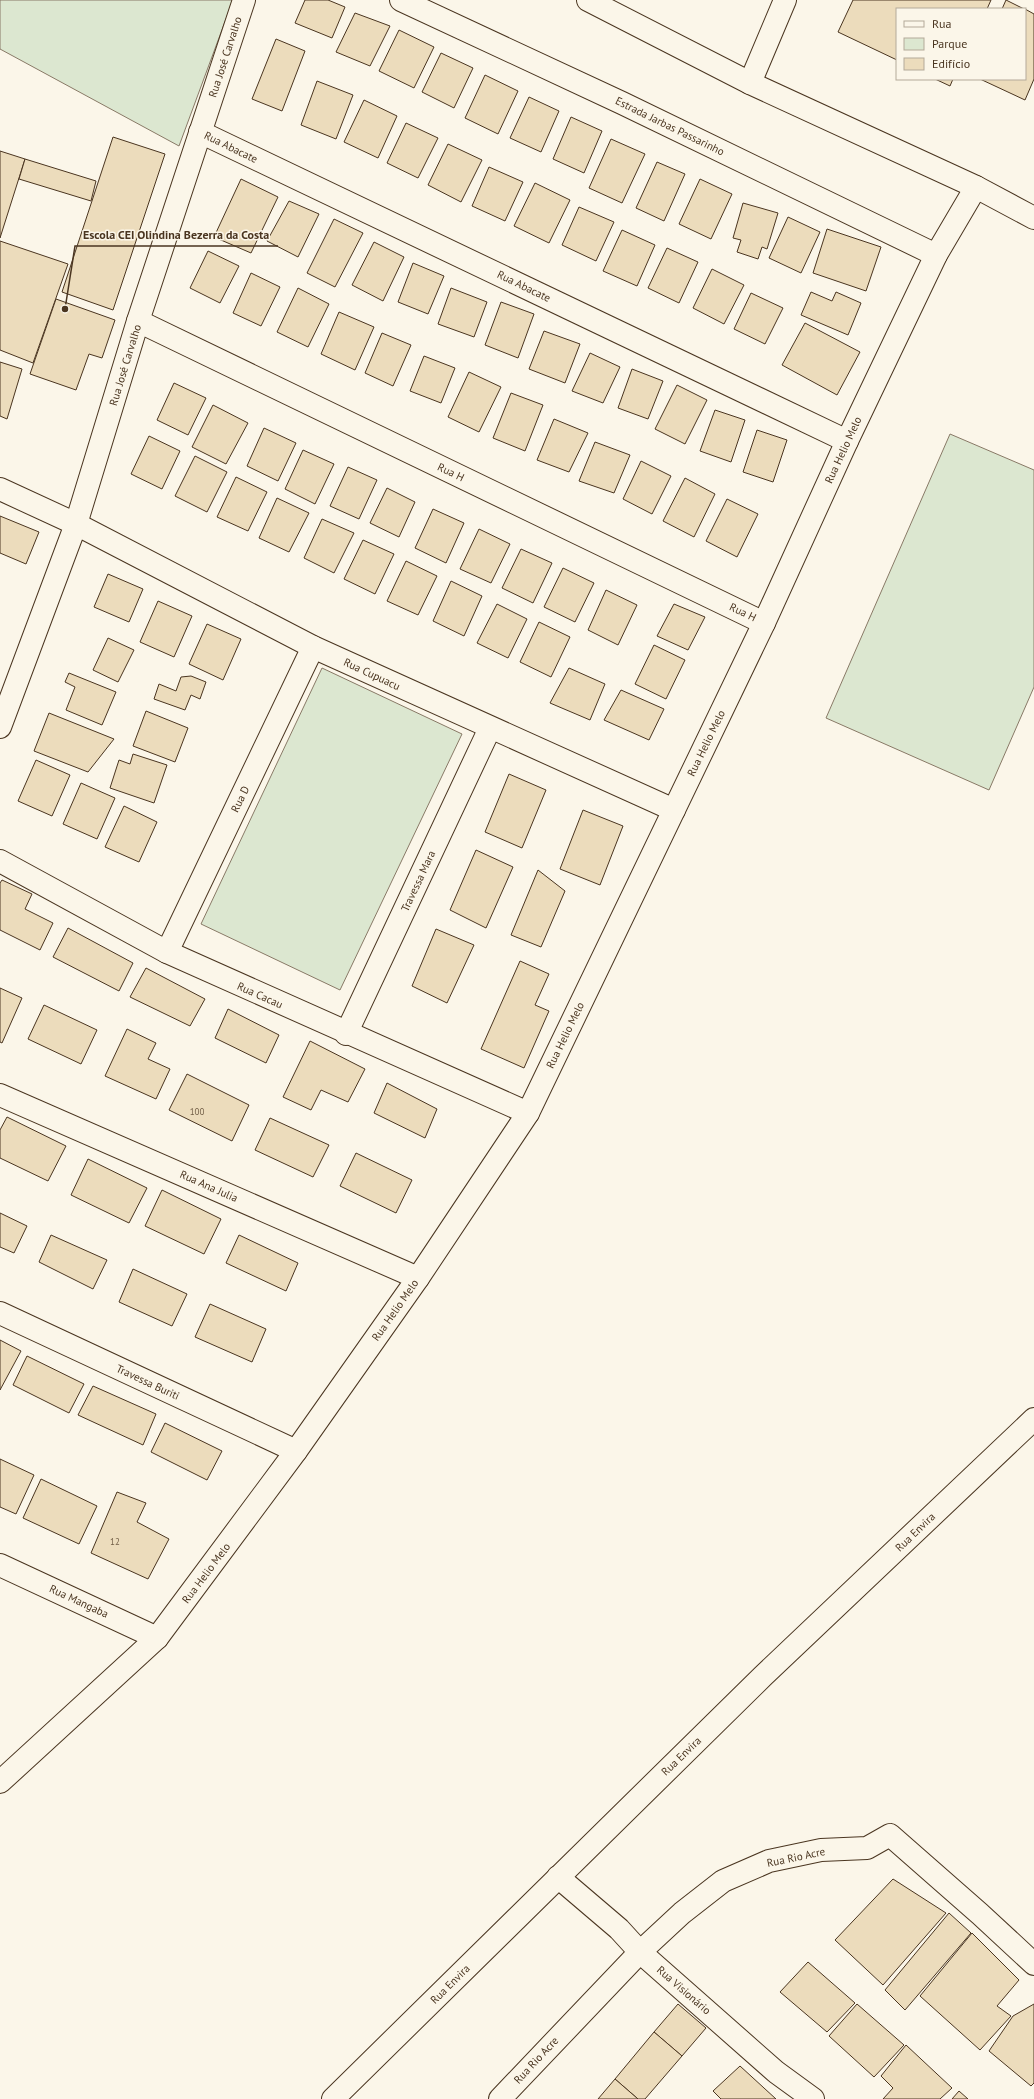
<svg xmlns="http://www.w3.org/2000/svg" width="1034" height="2099" font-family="'PT Sans',sans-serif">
	<rect width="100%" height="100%" fill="#fbf6e9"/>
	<g fill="#dce7d0" stroke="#887966">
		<polygon points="0,0 233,0 179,146 0,49"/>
		<polygon points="950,434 1034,470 1034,687 989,790 826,718"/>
		<polygon points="322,668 462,734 340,990 201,924"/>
	</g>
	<g fill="#ecdcbc" stroke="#4a3520">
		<polygon points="305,0 328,0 345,7 332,38 295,23"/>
		<polygon points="853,0 991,0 987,9 897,9 897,60 838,32"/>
		<polygon points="1006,0 1024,9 1002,9"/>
		<polygon points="1025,9 1034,14 1034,79 1025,100 980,79 1025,79"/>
		<polygon points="355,13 390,26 370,66 336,52"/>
		<polygon points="399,30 434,47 414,88 379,71"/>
		<polygon points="276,39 305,51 282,111 252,99"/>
		<polygon points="441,53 473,68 454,108 422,92"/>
		<polygon points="485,75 518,91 498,134 465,118"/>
		<polygon points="935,79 953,79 950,86"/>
		<polygon points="317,81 353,95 336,139 301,125"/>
		<polygon points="529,97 559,111 541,152 510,138"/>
		<polygon points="364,100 397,116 378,158 344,142"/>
		<polygon points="571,117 602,131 584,173 553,159"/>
		<polygon points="406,123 438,138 418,178 387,163"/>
		<polygon points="113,137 165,154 113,310 62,292"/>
		<polygon points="611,139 645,154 622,203 589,188"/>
		<polygon points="448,144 482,160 461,202 428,185"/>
		<polygon points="0,151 25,159 0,238"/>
		<polygon points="25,159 96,181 91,201 19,179"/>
		<polygon points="657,162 685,174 664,221 636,208"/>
		<polygon points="489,167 523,182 505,221 472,206"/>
		<polygon points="241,179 278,197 251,253 214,237"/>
		<polygon points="700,179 732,194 711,239 679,224"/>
		<polygon points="535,183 570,200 549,243 514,226"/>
		<polygon points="289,201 319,214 298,257 267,241"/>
		<polygon points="743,203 778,213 767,249 762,247 758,259 737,252 741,240 733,238"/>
		<polygon points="579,207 614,222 596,261 562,245"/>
		<polygon points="788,217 820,232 801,273 769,258"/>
		<polygon points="334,219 363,233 335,287 307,273"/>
		<polygon points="827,229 881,247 866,291 813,273"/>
		<polygon points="622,230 655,245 637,286 603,271"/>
		<polygon points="0,241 68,264 33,363 0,350"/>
		<polygon points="374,242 404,257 383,301 352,285"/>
		<polygon points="667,248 698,262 679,303 648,288"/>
		<polygon points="208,251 239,266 220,303 190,288"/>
		<polygon points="413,263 444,276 428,314 398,302"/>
		<polygon points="712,269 744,285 724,324 693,308"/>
		<polygon points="251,273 280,287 261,326 233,313"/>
		<polygon points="298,288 329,304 308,347 277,332"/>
		<polygon points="451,288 487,302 474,337 438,324"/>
		<polygon points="811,292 832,301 836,292 861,303 848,335 801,315"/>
		<polygon points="751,293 783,308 765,344 734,329"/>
		<polygon points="56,299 115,320 102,358 89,354 76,390 30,374"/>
		<polygon points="501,302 534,314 518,358 485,345"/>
		<polygon points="339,312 374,327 355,370 321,354"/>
		<polygon points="805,323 860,352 837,395 782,365"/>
		<polygon points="544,331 580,344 565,383 529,369"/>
		<polygon points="382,333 411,345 393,386 365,373"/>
		<polygon points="590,353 620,367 603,403 572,391"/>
		<polygon points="424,356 455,368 441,403 410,391"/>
		<polygon points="0,362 22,369 7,419 0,416"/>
		<polygon points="632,369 663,381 648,419 618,408"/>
		<polygon points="469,372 501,387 479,432 448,417"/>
		<polygon points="174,383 206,398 188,435 157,420"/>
		<polygon points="677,385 707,400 685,444 655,429"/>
		<polygon points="511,393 543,405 525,451 493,438"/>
		<polygon points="213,405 248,423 226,464 192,447"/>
		<polygon points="715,410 745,420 731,462 700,451"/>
		<polygon points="554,419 588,433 569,472 537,460"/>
		<polygon points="264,428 296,443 278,481 247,466"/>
		<polygon points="757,430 787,440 773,482 743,472"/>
		<polygon points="149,436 180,451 162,489 131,474"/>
		<polygon points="595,442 630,455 614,493 579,481"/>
		<polygon points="303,450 334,464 315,504 285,489"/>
		<polygon points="195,456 227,472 207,512 175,496"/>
		<polygon points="641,461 671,476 652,514 623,499"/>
		<polygon points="348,467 377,480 359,519 330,506"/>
		<polygon points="236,477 267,492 248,531 217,517"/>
		<polygon points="685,478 715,494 694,537 663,521"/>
		<polygon points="387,488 415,502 399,537 370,523"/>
		<polygon points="277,498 309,513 289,552 259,538"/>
		<polygon points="727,499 758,514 737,557 706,541"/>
		<polygon points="433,509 464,523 446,563 415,548"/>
		<polygon points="0,516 39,532 26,564 0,553"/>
		<polygon points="322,519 354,533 334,573 304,558"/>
		<polygon points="479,529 510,544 491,583 460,569"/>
		<polygon points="363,540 394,554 375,594 344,579"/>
		<polygon points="521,549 552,563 533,603 502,588"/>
		<polygon points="406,561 437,576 418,615 387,601"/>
		<polygon points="563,568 594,583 575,622 544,607"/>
		<polygon points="108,574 143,589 129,622 94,607"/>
		<polygon points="451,581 482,596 464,636 433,621"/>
		<polygon points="606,590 637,605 618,645 588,630"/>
		<polygon points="158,601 192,616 174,657 140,642"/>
		<polygon points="497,604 527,619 508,658 477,643"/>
		<polygon points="674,604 705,617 688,650 657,636"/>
		<polygon points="539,622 570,637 551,677 520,662"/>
		<polygon points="207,624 241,639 223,680 189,664"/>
		<polygon points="108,638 134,650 118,682 93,670"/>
		<polygon points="654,645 685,660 666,699 635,684"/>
		<polygon points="569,668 605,684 590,720 550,703"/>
		<polygon points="69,673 116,692 102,725 66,710 75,687 65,682"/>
		<polygon points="191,676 206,682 200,699 191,695 185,710 154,699 159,684 176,691 181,677"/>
		<polygon points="621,690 664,709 649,740 604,720"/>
		<polygon points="146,711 188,728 175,762 133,746"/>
		<polygon points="49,713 114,739 88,772 34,751"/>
		<polygon points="133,754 167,765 154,803 110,788 119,760 130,764"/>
		<polygon points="36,760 70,775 52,816 18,801"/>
		<polygon points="509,774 546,790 522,848 485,832"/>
		<polygon points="81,783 115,798 97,839 63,824"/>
		<polygon points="124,806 157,822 139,862 105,847"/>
		<polygon points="583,810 623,826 600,885 560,869"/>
		<polygon points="476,850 513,867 486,928 450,910"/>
		<polygon points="538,870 565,891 541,947 511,935"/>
		<polygon points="2,880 32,894 25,909 53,923 40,950 0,930 0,883"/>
		<polygon points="68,928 133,963 119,991 53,957"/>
		<polygon points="436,929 474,945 447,1003 412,986"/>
		<polygon points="520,961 549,974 535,1005 549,1011 524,1068 481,1049"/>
		<polygon points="146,968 205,999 190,1026 130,997"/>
		<polygon points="0,988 22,998 2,1043 0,1042"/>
		<polygon points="44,1005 97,1030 81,1064 28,1039"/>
		<polygon points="228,1009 279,1035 266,1063 215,1038"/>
		<polygon points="127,1029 156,1043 148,1059 170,1069 156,1099 105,1076"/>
		<polygon points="310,1041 365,1069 348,1102 321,1090 311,1110 283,1097"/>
		<polygon points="187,1074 249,1105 232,1141 169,1110"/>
		<polygon points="387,1083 437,1109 425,1138 374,1113"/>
		<polygon points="7,1117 66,1146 48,1181 0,1158 0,1130"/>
		<polygon points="270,1118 329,1145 313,1177 255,1150"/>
		<polygon points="356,1153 412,1180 396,1213 340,1186"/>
		<polygon points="88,1159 147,1188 129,1223 71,1195"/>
		<polygon points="162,1190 221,1219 204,1254 145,1226"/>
		<polygon points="0,1213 27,1226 14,1253 0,1247"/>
		<polygon points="51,1235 107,1260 93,1289 39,1262"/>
		<polygon points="239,1235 298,1263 286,1291 226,1263"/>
		<polygon points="133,1269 187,1294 172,1326 119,1302"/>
		<polygon points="210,1304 266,1329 252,1362 195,1337"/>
		<polygon points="0,1340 21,1351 0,1390"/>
		<polygon points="27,1356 84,1384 69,1413 13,1385"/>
		<polygon points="93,1386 156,1414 143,1445 78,1415"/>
		<polygon points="165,1423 222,1451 207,1480 151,1452"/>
		<polygon points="0,1459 34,1475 16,1514 0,1507"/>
		<polygon points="41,1479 97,1506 79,1544 23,1518"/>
		<polygon points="117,1492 146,1503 137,1522 169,1539 148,1579 91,1553"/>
		<polygon points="893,1879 946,1913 883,1985 835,1940"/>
		<polygon points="949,1913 971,1933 905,2010 885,1990"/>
		<polygon points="972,1933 1019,1980 997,2006 1011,2016 980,2050 920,1996"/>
		<polygon points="808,1962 855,2003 827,2032 780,1992"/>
		<polygon points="678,2004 706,2028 682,2056 654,2032"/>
		<polygon points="857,2004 904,2045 874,2077 829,2036"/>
		<polygon points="1034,2004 1034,2083 1031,2086 989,2051 1013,2016"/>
		<polygon points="654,2032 682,2056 645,2099 638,2099 615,2079"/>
		<polygon points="906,2045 952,2088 940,2099 883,2099 893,2088 881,2076"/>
		<polygon points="740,2066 776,2099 721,2099 713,2091"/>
		<polygon points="615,2079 638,2099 598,2099"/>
		<polygon points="959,2091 968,2099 952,2099"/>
	</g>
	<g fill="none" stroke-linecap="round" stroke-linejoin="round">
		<defs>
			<g id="minor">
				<polyline points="401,0 622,103 936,255"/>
				<polyline points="588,0 750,83 976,187 1034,218"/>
				<polyline points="750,83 785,0"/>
				<polyline points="200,132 847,441"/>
				<polyline points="138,321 764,623"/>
				<polyline points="0,489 76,524 313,647 674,810"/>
				<polyline points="0,727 76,524 138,321 244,0"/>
				<polyline points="0,861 167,952 528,1113"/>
				<polyline points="167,952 313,647"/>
				<polyline points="346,1034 490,728"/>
				<polyline points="0,1095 418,1278"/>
				<polyline points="0,1313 296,1451"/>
				<polyline points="0,1565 157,1638"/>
				<polyline points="0,1782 157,1638 296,1451 418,1278 528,1113 764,623 847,441 936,255 976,187"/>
				<polyline points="558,1877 619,1929 640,1952 776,2072 813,2099"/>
				<polyline points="333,2099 763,1676 1034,1419"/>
				<polyline points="500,2099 640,1952 682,1913 723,1881 769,1861 821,1850 867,1848 890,1835 980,1914 1034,1964"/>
			</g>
		</defs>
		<use href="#minor" stroke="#4a3520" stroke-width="24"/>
		<use href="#minor" stroke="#fbf6e9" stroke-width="22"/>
	</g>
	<g text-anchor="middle" stroke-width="3" stroke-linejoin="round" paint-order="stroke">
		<g font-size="9" fill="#725f47">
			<text x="197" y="1115">100</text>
			<text x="115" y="1545">12</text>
		</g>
		<g font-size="11" fill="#4a3520" stroke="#fbf6e9">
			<text transform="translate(225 57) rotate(-72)" y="4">Rua José Carvalho</text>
			<text transform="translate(670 126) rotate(26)" y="4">Estrada Jarbas Passarinho</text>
			<text transform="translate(231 147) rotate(26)" y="4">Rua Abacate</text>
			<text transform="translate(524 286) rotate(26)" y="4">Rua Abacate</text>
			<text transform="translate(125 365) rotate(-73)" y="4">Rua José Carvalho</text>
			<text transform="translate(843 450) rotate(-65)" y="4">Rua Helio Melo</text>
			<text transform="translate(451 472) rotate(26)" y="4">Rua H</text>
			<text transform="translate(743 612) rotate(26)" y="4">Rua H</text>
			<text transform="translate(372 674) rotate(25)" y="4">Rua Cupuacu</text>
			<text transform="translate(706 743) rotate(-64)" y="4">Rua Helio Melo</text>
			<text transform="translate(240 799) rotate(-64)" y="4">Rua D</text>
			<text transform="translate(418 881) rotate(-65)" y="4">Travessa Mara</text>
			<text transform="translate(260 995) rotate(24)" y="4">Rua Cacau</text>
			<text transform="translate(565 1035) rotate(-64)" y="4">Rua Helio Melo</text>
			<text transform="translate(209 1186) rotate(24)" y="4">Rua Ana Julia</text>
			<text transform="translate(395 1310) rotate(-55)" y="4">Rua Helio Melo</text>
			<text transform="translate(148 1382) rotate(25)" y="4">Travessa Buriti</text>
			<text transform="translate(915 1532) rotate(-44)" y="4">Rua Envira</text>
			<text transform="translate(206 1573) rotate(-53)" y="4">Rua Helio Melo</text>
			<text transform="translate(79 1601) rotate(25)" y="4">Rua Mangaba</text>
			<text transform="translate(681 1756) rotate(-44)" y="4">Rua Envira</text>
			<text transform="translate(796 1857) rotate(-12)" y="4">Rua Rio Acre</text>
			<text transform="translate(450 1984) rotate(-45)" y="4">Rua Envira</text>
			<text transform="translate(684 1990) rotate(41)" y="4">Rua Visionário</text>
			<text transform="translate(536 2060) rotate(-47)" y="4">Rua Rio Acre</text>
		</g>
	</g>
	<path fill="none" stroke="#4a3520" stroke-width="1.5" d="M65 309L75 246H278"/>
	<circle fill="#4a3520" stroke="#fbf6e9" stroke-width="1.5" cx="65" cy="309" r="4"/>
	<g font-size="12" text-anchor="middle" font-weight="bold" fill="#4a3520" stroke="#fbf6e9" stroke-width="3" stroke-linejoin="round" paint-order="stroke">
		<text x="176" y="239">Escola CEI Olindina Bezerra da Costa</text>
	</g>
	<rect x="896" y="8" width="130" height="72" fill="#fbf6e9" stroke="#b4a999"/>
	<rect x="904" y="21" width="20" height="6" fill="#fbf6e9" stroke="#b4a999"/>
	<text x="932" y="28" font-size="12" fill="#4a3520">Rua</text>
	<rect x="904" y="38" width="20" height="12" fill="#dce7d0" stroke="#b4a999"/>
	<text x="932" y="48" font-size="12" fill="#4a3520">Parque</text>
	<rect x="904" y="58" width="20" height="12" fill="#ecdcbc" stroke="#b4a999"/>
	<text x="932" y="68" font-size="12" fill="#4a3520">Edifício</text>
</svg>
